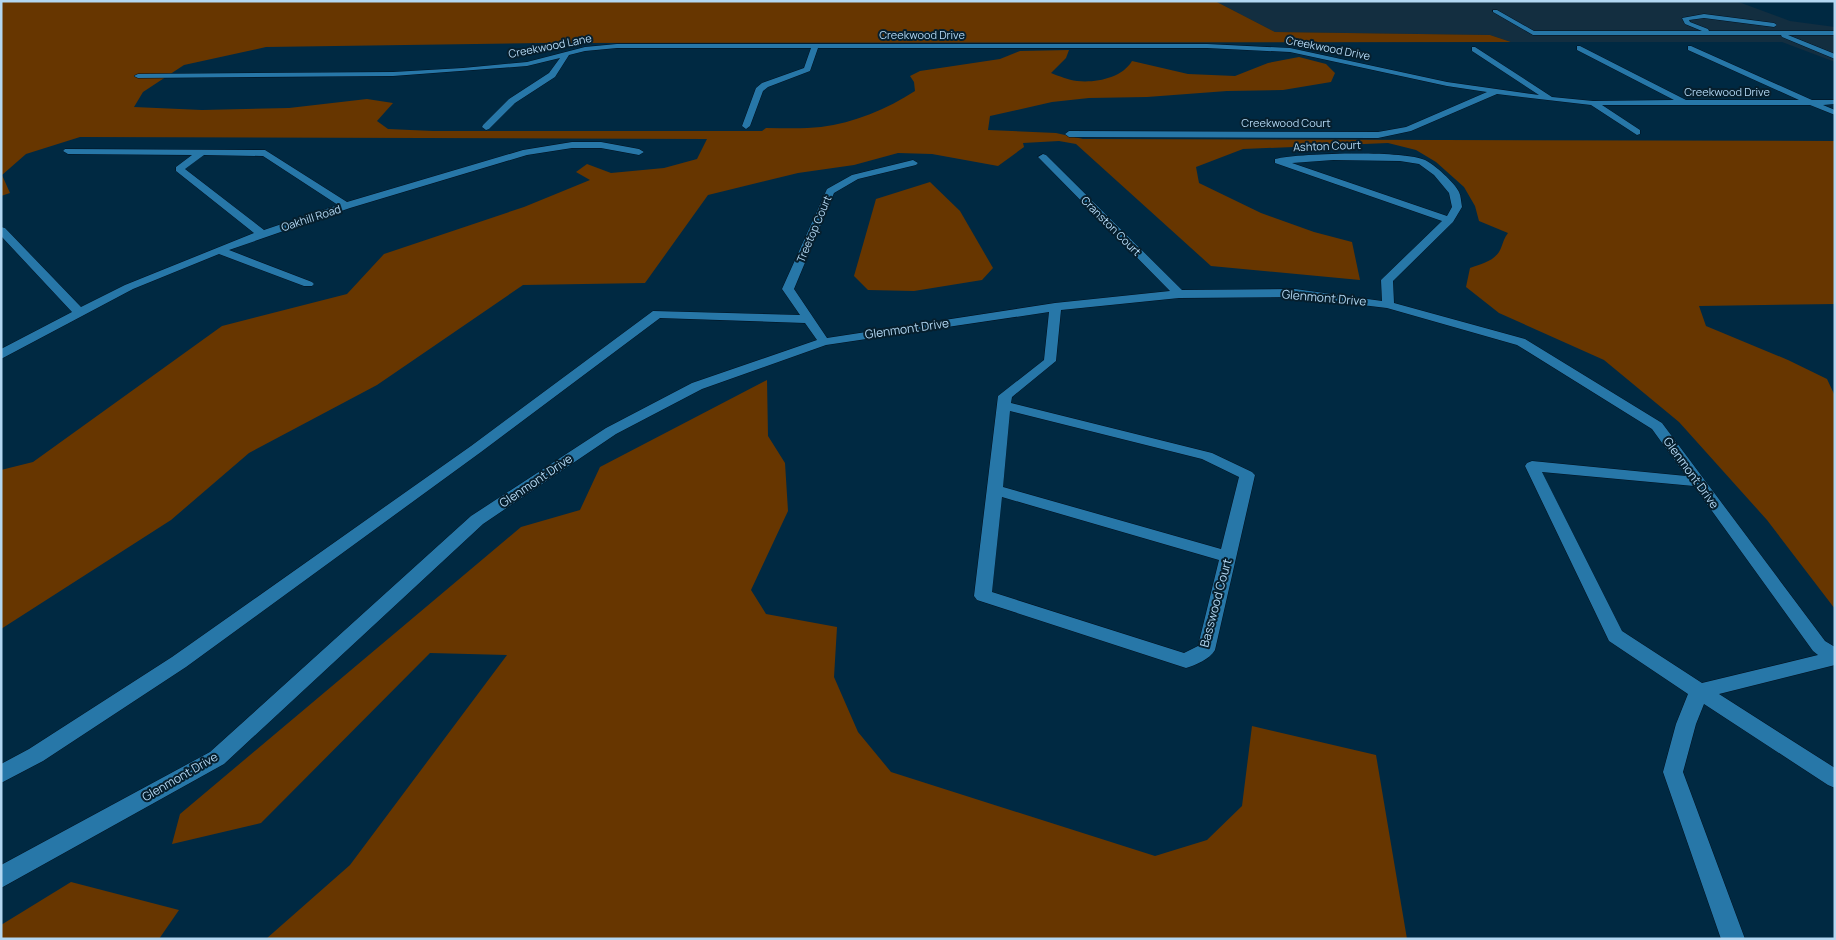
<svg xmlns="http://www.w3.org/2000/svg" width="1836" height="940" font-family="Manrope,sans-serif">
	<rect width="100%" height="100%" fill="#002942"/>
	<polygon fill="#132e40" points="1215,1 1736,1 1790,21 1835,27 1835,62 1782,42 1511,42 1490,35 1275,32"/>
	<g fill="#673600">
		<path d="M1 1H1215L1275 32 1490 35 1511 42 543 43 266 47 184 65 143 92 134 107 202 110 289 108 367 99 393 103 377 121 388 129 433 131H762L766 128C784 128 803 129 821 127 854 123 887 109 915 91L914 82 910 76 920 71 1000 59 1020 51 1069 50 1066 58 1051 73C1059 76 1068 80 1077 81 1096 83 1122 78 1132 61L1188 74 1235 76 1268 63 1299 57 1326 64 1335 73 1331 82 1283 90 1227 91 1147 97 1089 98 1052 102 990 116 988 130 1056 133 1083 139 1835 141V304L1699 306 1706 326 1788 360 1827 379 1835 396V609L1767 520 1679 422 1604 360 1499 313 1466 287 1470 268C1481 264 1496 261 1501 248 1503 243 1504 238 1508 233L1479 221 1475 206 1464 187 1436 162 1416 150 1388 143 1243 149 1196 167 1199 183 1261 213 1314 232 1352 242 1360 280 1211 266 1076 144 1059 141 1023 143 1024 147 998 166 932 154 898 153 854 165 798 173 708 195 645 283 523 285 377 385 249 453 171 520 1 629V470L33 462 222 326 347 294 384 254 524 207 590 180 576 172 587 164 611 173 664 168 697 159 707 139 80 137 26 154 2 175 10 193 1 196Z"/>
		<polygon points="930,182 960,211 993,268 982,280 914,291 868,290 854,276 876,199"/>
		<polygon points="767,380 768,436 785,463 788,511 751,590 766,614 837,627 834,677 858,732 891,772 1155,856 1207,840 1242,806 1252,726 1376,755 1407,939 266,939 350,865 507,655 430,653 261,823 172,844 180,814 521,527 580,510 600,467"/>
		<polygon points="71,882 179,910 159,939 1,939 1,925"/>
	</g>
	<g fill="none" stroke-linecap="round" stroke-linejoin="round">
		<defs>
			<g id="minor">
				<polygon points="1493,10 1497,10 1534,31 1702,31 1685,24 1682,18 1704,14 1774,23 1777,25 1774,27 1704,18 1689,20 1690,22 1708,29 1709,31 1835,31 1835,35 1788,35 1835,54 1835,59 1782,37 1781,35 1533,35 1493,12"/>
				<polygon points="617,44 1207,44 1290,48 1447,82 1539,95 1472,51 1472,47 1475,47 1552,97 1593,101 1674,100 1577,50 1577,46 1580,46 1686,100 1799,100 1688,50 1688,46 1691,46 1812,100 1835,100 1835,104 1823,105 1835,110 1835,115 1810,105 1602,105 1640,130 1640,134 1637,135 1591,105 1497,94 1411,131 1378,138 1069,137 1065,134 1069,131 1378,132 1406,127 1487,92 1447,86 1290,52 1207,48 818,48 810,71 768,87 763,91 750,126 746,129 742,126 756,88 762,83 804,68 811,48 617,48 585,51 569,55 555,77 515,103 489,129 486,130 482,127 483,125 509,99 549,73 560,58 527,66 393,76 138,78 134,76 138,74 393,72 463,68 527,62 585,47"/>
				<path d="M572 142H601L639 149 644 152 639 155 601 148H572L527 155 350 208 229 250 312 282 314 284 312 286H304L219 254 133 289 1 359V349L72 312 1 236V227L5 228 81 307 125 285 254 233 176 171V167L192 155 68 154 63 151 65 149 265 150 347 202 523 150ZM204 155 263 156 338 205 264 230 185 169Z"/>
				<path d="M1043 154 1046 155 1182 290 1295 289 1382 301 1381 280 1383 278 1442 221 1275 163V159C1300 153 1404 150 1425 160 1434 164 1455 183 1459 192 1461 196 1461 202 1462 207L1453 222 1393 281 1394 303 1525 339 1662 423 1825 641 1835 647V665L1719 694 1835 768V788L1828 785 1704 704 1696 724 1683 772 1745 939H1721L1663 772 1676 724 1688 694 1609 641 1525 466 1527 463 1532 461 1686 476 1652 429 1517 345 1387 308 1295 297 1179 298 1061 310 1056 361 1012 397 1011 403 1212 453 1252 472 1255 475 1215 650C1210 659 1196 665 1186 668L977 600 974 596 998 396 1044 360 1049 312 826 345 702 389 616 434 483 524 224 764 1 888V865L210 752 471 516 606 428 692 383 817 340 805 323 660 318 481 452 186 667 43 761 1 783V764L29 749 172 657 471 446 653 311 800 315 782 289 827 189 852 175 913 160 918 163 916 165 858 179 834 193 794 289 827 338 1055 303 1170 291 1040 159 1038 157ZM1333 160 1400 161 1419 164 1434 175 1449 193 1452 207 1447 216 1292 163ZM1010 411 1202 459 1239 477 1221 549 1003 487ZM1542 472 1694 486 1813 651 1818 655 1702 683 1622 631ZM1002 497 1219 560 1198 646 1184 653 992 592Z"/>
			</g>
		</defs>
		<use href="#minor" stroke="#00111f" stroke-width="1"/>
		<use href="#minor" fill="#2777a8" fill-rule="evenodd"/>
	</g>
	<g text-anchor="middle" stroke-width="4" stroke-linejoin="round" paint-order="stroke">
		<g font-size="11" fill="#b3d7f2" stroke="#061f2e">
			<text x="922" y="39">Creekwood Drive</text>
			<text transform="translate(550 46) rotate(-11)" y="4">Creekwood Lane</text>
			<text transform="translate(1328 48) rotate(11)" y="4">Creekwood Drive</text>
			<text x="1727" y="96">Creekwood Drive</text>
			<text x="1286" y="127">Creekwood Court</text>
			<text transform="translate(1327 146) rotate(-2)" y="4">Ashton Court</text>
			<text transform="translate(311 218) rotate(-18)" y="4">Oakhill Road</text>
			<text transform="translate(1111 226) rotate(45)" y="4">Cranston Court</text>
			<text transform="translate(814 229) rotate(-67)" y="4">Treetop Court</text>
		</g>
		<g font-size="12" fill="#b3d7f2" stroke="#061f2e">
			<text transform="translate(1324 298) rotate(5)" y="4">Glenmont Drive</text>
			<text transform="translate(907 329) rotate(-8)" y="4">Glenmont Drive</text>
			<text transform="translate(1691 473) rotate(54)" y="4">Glenmont Drive</text>
			<text transform="translate(536 481) rotate(-34)" y="4">Glenmont Drive</text>
			<text transform="translate(1216 603) rotate(-75)" y="4">Basswood Court</text>
			<text transform="translate(180 777) rotate(-30)" y="4">Glenmont Drive</text>
		</g>
	</g>
	<rect width="1836" height="940" fill="none" stroke="#b3d7f2" stroke-width="5"/>
</svg>
